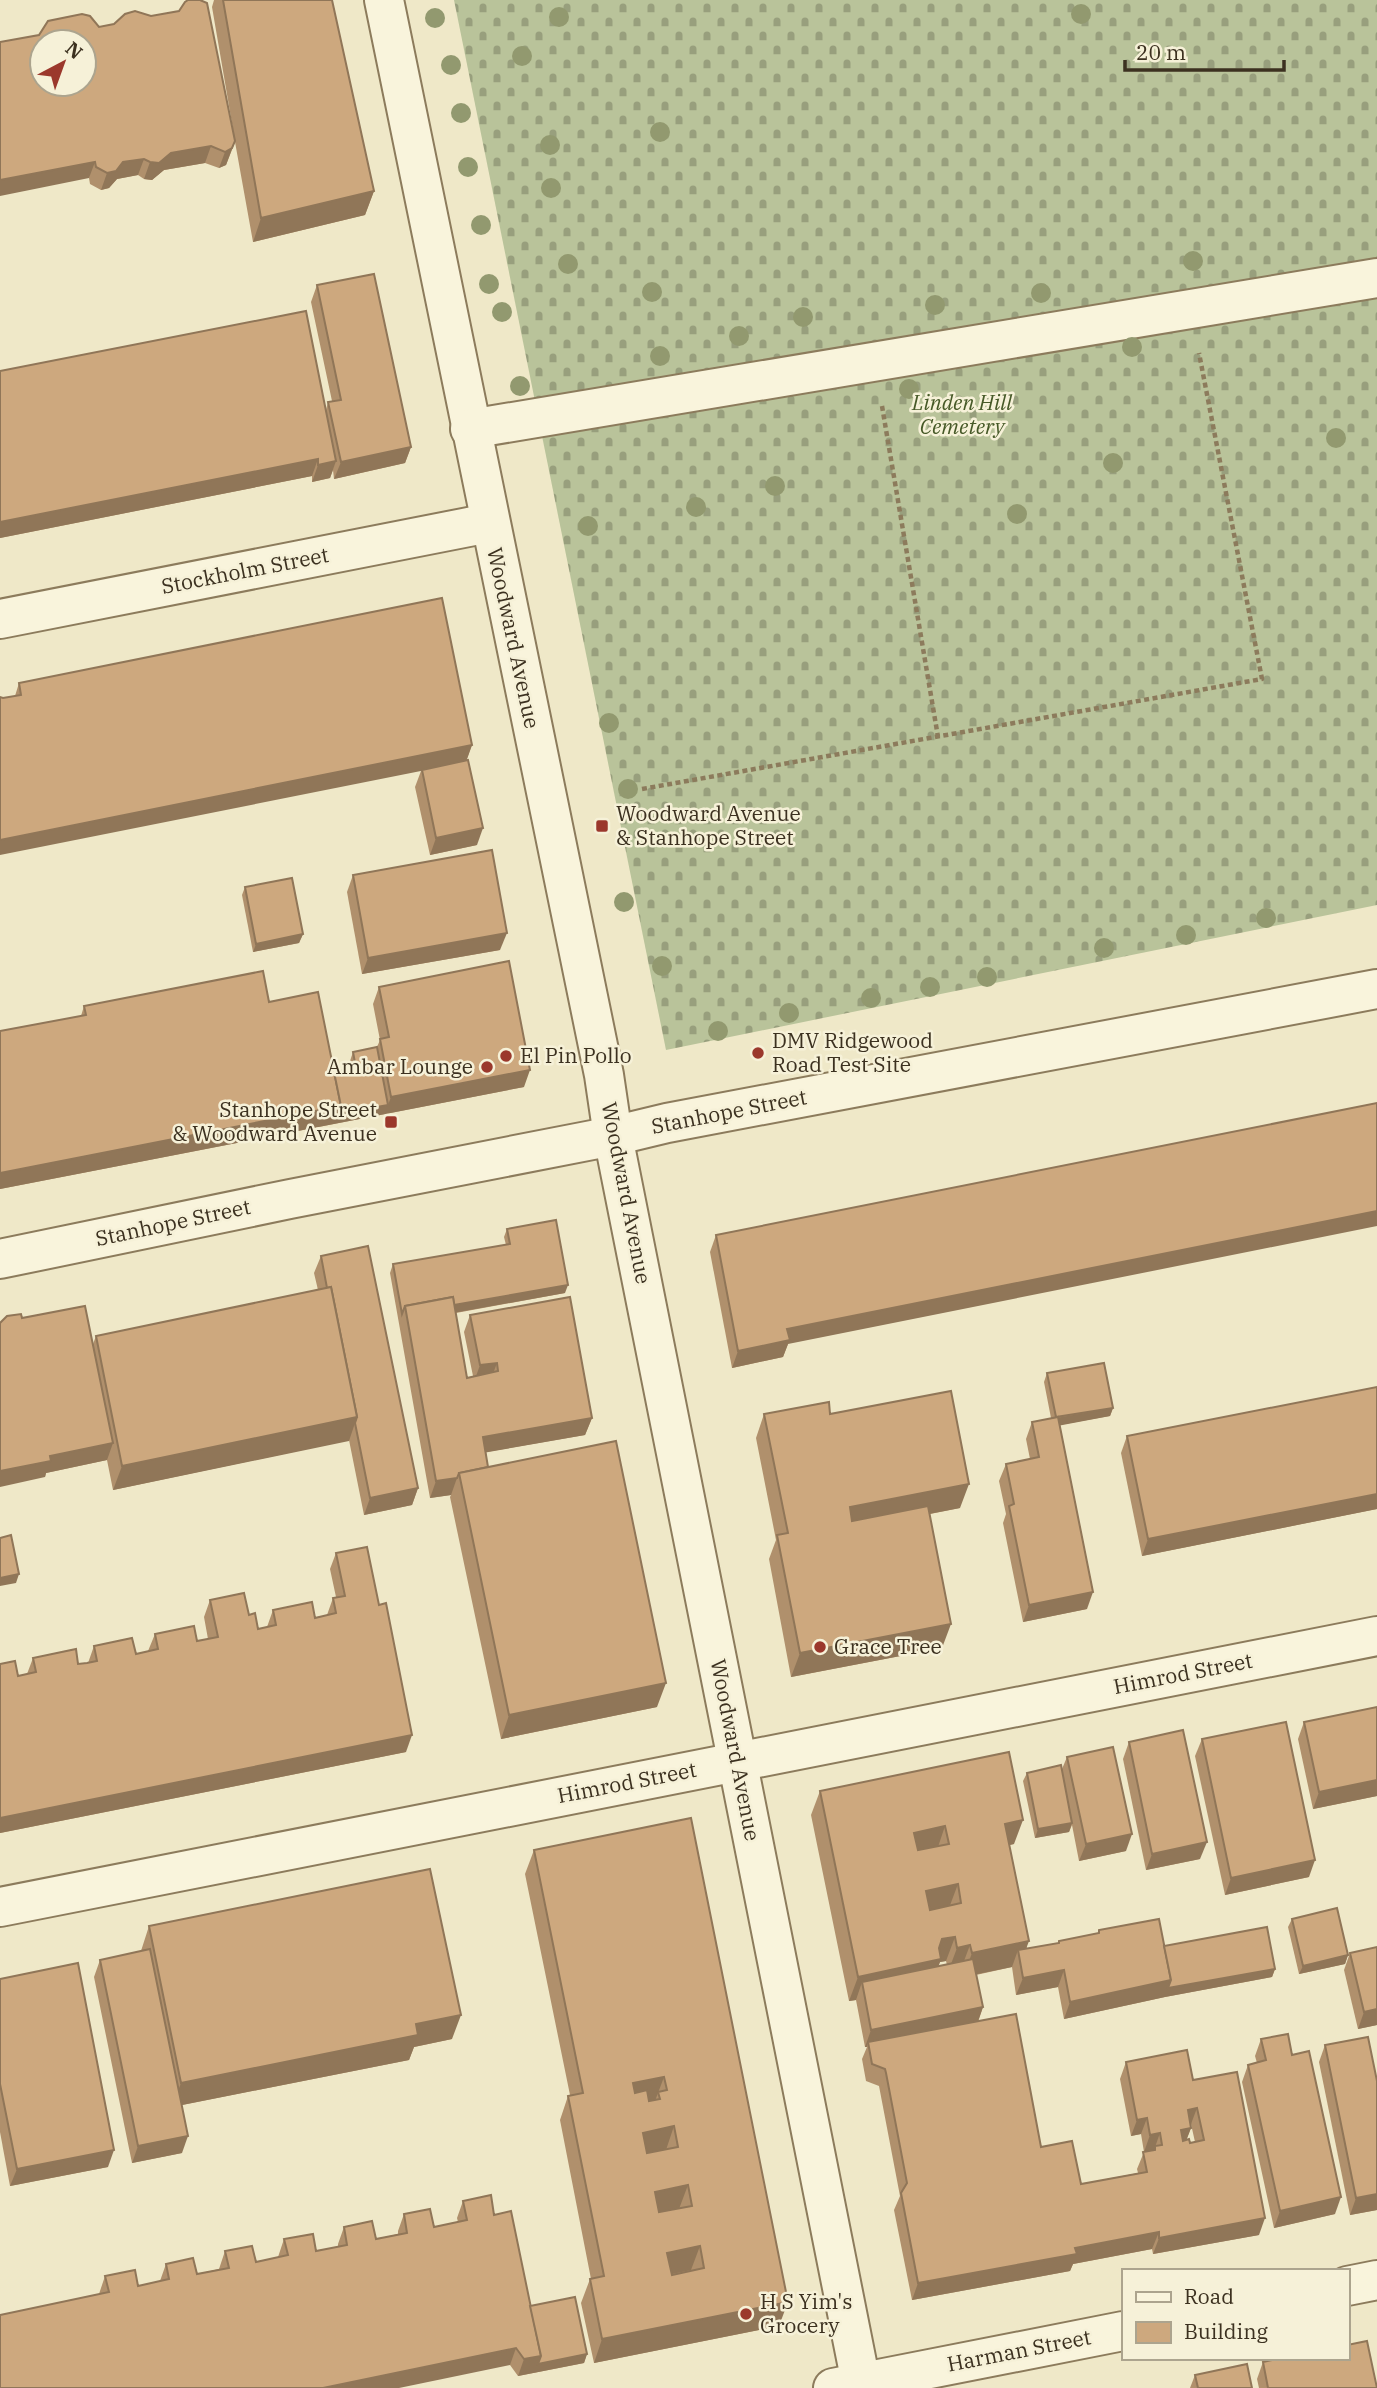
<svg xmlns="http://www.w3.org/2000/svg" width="1377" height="2388" font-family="'IBM Plex Serif',serif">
	<defs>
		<pattern id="cemetery-stones" width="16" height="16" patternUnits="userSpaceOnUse" patternTransform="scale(1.75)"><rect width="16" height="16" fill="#b9c39a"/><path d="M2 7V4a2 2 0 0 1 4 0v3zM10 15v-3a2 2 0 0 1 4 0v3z" fill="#989f7d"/></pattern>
	</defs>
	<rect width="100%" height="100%" fill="#efe8c8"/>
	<polygon fill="url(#cemetery-stones)" points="454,0 1377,0 1377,905 666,1050"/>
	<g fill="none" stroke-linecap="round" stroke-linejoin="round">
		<defs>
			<g id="minor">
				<polyline points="384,0 604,1075 613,1136 862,2388"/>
				<polyline points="470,429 1377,278"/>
				<polyline points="0,619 489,523"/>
				<polyline points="0,1259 290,1199 613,1136 667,1123 1377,989"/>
				<polyline points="0,1907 1377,1636"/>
				<polyline points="1347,2286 1377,2280"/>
				<polyline points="833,2388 1123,2331"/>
			</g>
		</defs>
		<use href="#minor" stroke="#8c7b5c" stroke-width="42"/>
		<g stroke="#8c7b5c" stroke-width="4.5" stroke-dasharray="5 3.5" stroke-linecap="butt">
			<polyline points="882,406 938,737"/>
			<polyline points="642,789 1262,679 1199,353"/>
		</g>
		<use href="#minor" stroke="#f9f4dc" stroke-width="38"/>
	</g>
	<g fill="#92996f">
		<circle cx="1081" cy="14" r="10"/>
		<circle cx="559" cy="17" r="10"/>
		<circle cx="435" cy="18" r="10"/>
		<circle cx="522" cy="56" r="10"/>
		<circle cx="451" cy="65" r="10"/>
		<circle cx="461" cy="113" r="10"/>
		<circle cx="660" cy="132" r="10"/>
		<circle cx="550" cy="145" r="10"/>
		<circle cx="468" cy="167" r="10"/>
		<circle cx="551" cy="188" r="10"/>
		<circle cx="481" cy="225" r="10"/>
		<circle cx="1193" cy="261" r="10"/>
		<circle cx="568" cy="264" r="10"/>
		<circle cx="489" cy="284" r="10"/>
		<circle cx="652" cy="292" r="10"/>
		<circle cx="1041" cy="293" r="10"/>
		<circle cx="935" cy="305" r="10"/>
		<circle cx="502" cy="312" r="10"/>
		<circle cx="803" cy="317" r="10"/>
		<circle cx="739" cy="336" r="10"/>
		<circle cx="1132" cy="347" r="10"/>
		<circle cx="660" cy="356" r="10"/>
		<circle cx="520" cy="386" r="10"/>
		<circle cx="909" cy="389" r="10"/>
		<circle cx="1336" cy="438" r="10"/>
		<circle cx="1113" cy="463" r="10"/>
		<circle cx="775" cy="486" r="10"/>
		<circle cx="696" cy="507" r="10"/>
		<circle cx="1017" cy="514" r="10"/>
		<circle cx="588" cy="526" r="10"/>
		<circle cx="609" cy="723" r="10"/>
		<circle cx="628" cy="789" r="10"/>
		<circle cx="624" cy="902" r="10"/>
		<circle cx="1266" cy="918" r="10"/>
		<circle cx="1186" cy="935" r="10"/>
		<circle cx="1104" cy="948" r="10"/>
		<circle cx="662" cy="966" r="10"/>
		<circle cx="987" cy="977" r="10"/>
		<circle cx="930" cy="987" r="10"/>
		<circle cx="871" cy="998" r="10"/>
		<circle cx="789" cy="1013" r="10"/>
		<circle cx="718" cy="1031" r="10"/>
	</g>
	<g fill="#b0906c" fill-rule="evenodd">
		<polygon points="214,0 332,0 374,191 365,215 253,242 235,142 226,165 219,168 205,163 164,170 152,180 144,179 138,175 117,179 109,188 101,190 90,184 89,178 99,27 234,135 212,7"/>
		<polygon points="317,285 411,447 405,463 334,479 333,470 330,478 312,482 312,476 0,538 0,371 326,410 328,402 332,401 311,302"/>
		<polygon points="19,683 472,745 466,761 477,845 430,855 415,787 421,771 3,698 15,696"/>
		<polygon points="353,875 500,950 362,974 347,892"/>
		<polygon points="245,887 303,934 299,943 253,952 242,895"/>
		<polygon points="379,987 524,1087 0,1189 0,1031 81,1016 84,1006 269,1002 334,1072 351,1069 350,1061 353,1052 377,1047 380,1040 373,1004"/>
		<polygon points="507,1229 565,1293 456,1313 467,1378 473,1376 464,1332 470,1315 592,1418 585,1435 486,1452 488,1467 657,1707 501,1739 450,1497 451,1495 430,1498 390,1273 393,1264 506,1245 504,1237"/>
		<polygon points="716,1235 788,1344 783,1357 732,1368 710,1252"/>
		<polygon points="321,1256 418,1488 412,1505 364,1515 349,1440 113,1490 107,1460 46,1473 45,1477 22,1318 93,1344 96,1336 318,1290 314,1273"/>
		<polygon points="1047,1373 1113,1408 1110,1416 1059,1425 1087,1609 1023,1622 1003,1523 1006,1514 999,1481 1006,1464 1030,1459 1026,1439 1032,1422 1051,1418 1044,1382"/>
		<polygon points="1377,1387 1377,1509 1142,1556 1121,1453 1127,1436"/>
		<polygon points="764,1414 960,1508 930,1514 942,1648 791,1677 769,1559 776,1540 756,1438"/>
		<polygon points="336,1553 406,1752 0,1833 0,1664 18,1676 27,1674 33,1658 78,1664 88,1663 94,1646 136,1654 148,1651 155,1634 197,1641 208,1639 204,1617 210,1600 249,1615 258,1629 267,1627 273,1610 315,1618 327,1615 333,1598 336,1597 330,1569"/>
		<polygon points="1377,1707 1377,1796 1313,1809 1298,1739 1304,1722"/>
		<polygon points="1202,1739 1309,1877 1225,1895 1195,1756"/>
		<polygon points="1129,1742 1200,1859 1146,1870 1123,1759"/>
		<polygon points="1067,1757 1126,1851 1079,1861 1072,1825 1069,1832 1035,1838 1023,1781 1027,1773 1062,1769"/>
		<path d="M820 1791 1014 1844 1009 1845 1027 1949 1059 1943 1098 1933 1099 1930 1164 1946 1275 1969 1272 1977 1165 1997 1064 2019 1058 1987 1016 1995 1012 1967 976 1975 983 2007 978 2022 1041 2147 1081 2184 1138 2173 1137 2169 1144 2152 1141 2134 1131 2136 1120 2079 1126 2062 1193 2080 1259 2235 1153 2254 1152 2249 1073 2264 1070 2271 912 2300 894 2210 900 2196 879 2086 866 2081 862 2059 867 2047H865L856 2000 849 2001 811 1815ZM946 1961 947 1965 938 1966 940 1962ZM1191 2124 1195 2142 1190 2143 1186 2140 1191 2128 1190 2125Z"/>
		<polygon points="691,1818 779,2326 594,2363 581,2303 590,2279 591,2279 560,2120 568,2096 570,2095 525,1874 534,1850"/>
		<polygon points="1292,1919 1348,1955 1345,1964 1299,1974 1288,1927"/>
		<polygon points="149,1926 452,2039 414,2047 409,2060 182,2105 182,2153 132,2163 94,1977 100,1960 141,1951"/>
		<polygon points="1377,1947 1377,2025 1358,2029 1344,1970 1350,1953"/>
		<polygon points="0,1979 108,2167 10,2186 0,2132"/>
		<polygon points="1261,2039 1292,2055 1335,2214 1274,2228 1242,2082 1248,2065 1257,2063 1255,2056"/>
		<polygon points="1325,2045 1377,2210 1350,2215 1319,2062"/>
		<polygon points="463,2201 494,2215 530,2306 587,2354 584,2363 518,2376 510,2365 99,2294 105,2276 138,2286 160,2281 166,2264 197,2274 219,2269 225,2251 256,2262 278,2257 284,2239 316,2251 338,2247 338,2244 344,2227 376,2239 398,2234 398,2231 404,2214 434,2227 458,2222 457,2218"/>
		<polygon points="1263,2362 1377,2388 1259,2388 1257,2379"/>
		<polygon points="1195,2375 1252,2388 1190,2388"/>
	</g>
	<g fill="#907658">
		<polygon points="235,141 226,165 219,168 225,152"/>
		<polygon points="211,146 205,163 164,170 152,180 144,179 150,162 171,153"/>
		<polygon points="144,159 138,175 117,179 109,188 101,190 107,173 123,162"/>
		<polygon points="95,162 89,178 0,196 0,180"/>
		<polygon points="374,191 365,215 253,242 261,218"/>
		<polygon points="411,447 405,463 334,479 341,462"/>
		<polygon points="318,459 312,476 0,538 0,522"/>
		<polygon points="336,461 330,478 312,482 318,465"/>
		<polygon points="472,745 466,762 0,855 0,840"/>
		<polygon points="483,828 477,845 430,855 436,838"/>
		<polygon points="507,933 500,950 362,974 368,958"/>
		<polygon points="303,934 299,943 253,952 256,944"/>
		<polygon points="530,1070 524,1087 0,1189 0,1173 341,1106 388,1105 391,1097"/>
		<polygon points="1377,1211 1377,1226 788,1344 783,1357 732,1368 738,1351 787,1329"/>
		<polygon points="568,1285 565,1293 408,1321 406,1313"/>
		<polygon points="497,1363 491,1379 474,1382 480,1365"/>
		<polygon points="1113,1408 1110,1416 1052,1427 1056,1418"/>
		<polygon points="357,1417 349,1441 113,1490 122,1466"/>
		<polygon points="592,1418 585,1435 477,1454 483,1437"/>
		<polygon points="113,1443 107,1460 46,1473 45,1477 0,1487 0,1471 50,1456"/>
		<polygon points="457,1478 451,1495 430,1498 436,1481"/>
		<polygon points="969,1484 960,1508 841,1531 850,1507"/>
		<polygon points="418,1488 412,1505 364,1515 370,1498"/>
		<polygon points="1377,1494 1377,1509 1142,1556 1148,1539"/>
		<polygon points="19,1574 16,1583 0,1586 0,1578"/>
		<polygon points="1093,1592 1087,1609 1023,1622 1029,1605"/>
		<polygon points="951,1624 942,1648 791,1677 800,1653"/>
		<polygon points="666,1683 657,1707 501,1739 509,1715"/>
		<polygon points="412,1735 406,1752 0,1833 0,1818"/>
		<polygon points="1377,1780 1377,1796 1313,1809 1319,1792"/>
		<polygon points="1023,1820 1014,1844 996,1848 1005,1824"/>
		<polygon points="1072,1823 1069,1832 1035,1838 1038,1829"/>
		<polygon points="945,1826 937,1850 905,1857 914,1833"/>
		<polygon points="1132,1834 1126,1851 1079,1861 1086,1844"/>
		<polygon points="1207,1842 1200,1859 1146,1870 1152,1854"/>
		<polygon points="1315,1860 1309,1877 1225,1895 1231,1878"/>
		<polygon points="958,1884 949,1908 917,1915 926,1891"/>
		<polygon points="955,1937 946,1961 940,1962 932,1983 862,1982 856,2000 849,2001 858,1977 942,1939"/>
		<polygon points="1029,1941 1020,1965 1018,1950 1012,1967 963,1977 972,1953"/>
		<polygon points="970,1945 961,1969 948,1972 957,1948"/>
		<polygon points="1348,1955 1345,1964 1299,1974 1303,1966"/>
		<polygon points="1275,1969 1272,1977 1165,1997 1064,2019 1070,2002 1171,1980"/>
		<polygon points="1064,1970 1058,1987 1016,1995 1023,1978"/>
		<polygon points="983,2007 977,2024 868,2042 867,2047 865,2047 871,2030"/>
		<polygon points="1377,2009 1377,2025 1358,2029 1364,2012"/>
		<polygon points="461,2015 452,2039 414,2047 409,2060 172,2107 181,2083 416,2024"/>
		<polygon points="664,2077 655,2101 624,2107 633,2083"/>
		<polygon points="1197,2108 1191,2124 1181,2126 1188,2110"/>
		<polygon points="1147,2118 1141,2134 1131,2136 1137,2120"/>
		<polygon points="674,2126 666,2150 635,2157 643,2133"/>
		<polygon points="1191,2128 1185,2144 1175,2146 1181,2130"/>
		<polygon points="1160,2133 1154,2150 1144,2152 1150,2135"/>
		<polygon points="188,2136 182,2153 132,2163 138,2146"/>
		<polygon points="114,2150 108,2167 10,2186 17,2169"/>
		<polygon points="688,2185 679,2209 646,2216 655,2192"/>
		<polygon points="1377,2194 1377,2210 1350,2215 1356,2198"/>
		<polygon points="1341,2197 1335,2214 1274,2228 1280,2211"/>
		<polygon points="1265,2218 1259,2235 1153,2254 1159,2238"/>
		<polygon points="1159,2232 1152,2249 1073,2264 1070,2271 912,2300 918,2283 1075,2248"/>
		<polygon points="700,2246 691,2270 658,2277 667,2253"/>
		<polygon points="788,2302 779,2326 594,2363 602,2339"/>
		<polygon points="516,2348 510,2365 399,2388 323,2388"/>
		<polygon points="587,2354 584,2363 518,2376 524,2359 541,2356"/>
	</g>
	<g fill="#cda87e" stroke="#907658" stroke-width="2" fill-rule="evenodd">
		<path d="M188 0H200L207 3 235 141 232 148 225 152 211 146 171 153 159 163 150 162 144 159 123 162 116 171 107 173 96 167 95 162 0 180V42L39 35 48 21 82 14 90 16 99 27 114 24 125 14 135 11 151 16 179 11 185 2ZM42 42H84V84H42Z"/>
		<polygon points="223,0 332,0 374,191 261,218"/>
		<polygon points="374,274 411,447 341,462 328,402 341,400 317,285"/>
		<polygon points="306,311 336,461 318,465 318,459 0,522 0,371"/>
		<polygon points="442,598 472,745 0,840 0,697 3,698 21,695 19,683"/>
		<polygon points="468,760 483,828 436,838 422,770"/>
		<polygon points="492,850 507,933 368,958 353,875"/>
		<polygon points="292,878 303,934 256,944 245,887"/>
		<polygon points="509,961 530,1070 391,1097 380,1039 389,1037 379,987"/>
		<polygon points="263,971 269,1002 318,992 341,1106 0,1173 0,1031 86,1015 84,1006"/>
		<polygon points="377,1047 388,1105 338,1114 341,1106 334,1072 356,1068 353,1052"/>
		<polygon points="1377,1103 1377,1211 787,1329 790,1340 738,1351 716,1235"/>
		<polygon points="556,1220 568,1285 454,1305 453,1297 405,1306 402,1314 393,1264 510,1244 507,1229"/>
		<polygon points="368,1246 418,1488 370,1498 355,1423 357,1417 331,1287 327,1288 321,1256"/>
		<polygon points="331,1287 357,1417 122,1466 96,1336"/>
		<polygon points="453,1297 467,1378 498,1371 497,1363 480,1365 470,1315 570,1297 592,1418 483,1437 488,1467 459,1473 457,1478 436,1481 405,1306"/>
		<polygon points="85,1306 113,1443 50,1456 51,1461 0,1471 0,1323 7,1316 21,1314 22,1318"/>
		<polygon points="1104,1363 1113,1408 1056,1417 1047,1373"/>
		<polygon points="1377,1387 1377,1494 1148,1539 1127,1436"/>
		<polygon points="951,1391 969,1484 850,1507 852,1521 928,1506 951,1624 800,1653 777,1535 788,1533 764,1414 829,1402 830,1414"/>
		<polygon points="1058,1417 1093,1592 1029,1605 1009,1506 1014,1504 1006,1464 1039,1457 1032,1422"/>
		<polygon points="616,1441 666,1683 509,1715 459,1473"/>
		<polygon points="11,1535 19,1574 0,1578 0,1538"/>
		<polygon points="367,1547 379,1605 386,1603 412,1735 0,1818 0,1664 15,1661 18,1676 36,1672 33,1658 76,1649 78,1664 87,1663 97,1661 94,1646 132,1638 136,1654 158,1649 155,1634 194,1626 197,1641 218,1637 210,1600 244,1593 249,1615 255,1613 258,1629 276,1625 273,1610 312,1602 315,1618 336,1613 333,1598 345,1596 336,1553"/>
		<polygon points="1377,1707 1377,1780 1319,1792 1304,1722"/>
		<polygon points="1286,1722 1315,1860 1231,1878 1202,1739"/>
		<polygon points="1183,1730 1207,1842 1152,1854 1129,1742"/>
		<polygon points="1113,1747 1132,1834 1086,1844 1067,1757"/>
		<path d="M1009 1752 1023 1820 1005 1824 1029 1941 972 1953 970 1945 957 1948 955 1937 942 1939 939 1948 941 1959 858 1977 820 1791ZM945 1826 949 1844 918 1850 914 1833ZM958 1884 961 1903 930 1910 926 1891Z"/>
		<polygon points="1061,1765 1072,1823 1038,1829 1027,1773"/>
		<path d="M691 1818 788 2302 602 2339 590 2279 604 2276 568 2096 583 2093 534 1850ZM664 2077 667 2090 658 2092 660 2099 649 2101 647 2090 635 2093 633 2083ZM674 2126 678 2147 647 2153 643 2133ZM688 2185 692 2206 659 2212 655 2192ZM700 2246 704 2268 672 2275 667 2253Z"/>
		<polygon points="430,1869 461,2015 416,2024 418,2035 181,2083 149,1926"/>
		<polygon points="1337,1908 1348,1955 1303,1966 1292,1919"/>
		<polygon points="1159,1919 1171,1980 1070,2002 1064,1970 1023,1978 1018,1950 1059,1943 1059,1941 1099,1933 1099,1930"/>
		<polygon points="1267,1927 1275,1969 1168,1988 1171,1980 1164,1946"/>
		<polygon points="1377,1947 1377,2009 1364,2012 1350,1953"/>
		<polygon points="150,1949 188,2136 138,2146 100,1960"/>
		<polygon points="973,1959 983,2007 871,2030 862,1982"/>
		<polygon points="78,1963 114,2150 17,2169 0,2084 0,1979"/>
		<path d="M1016 2014 1041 2147 1072 2141 1081 2184 1147 2172 1143 2152 1155 2150V2146L1162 2145 1160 2133 1150 2135 1147 2118 1137 2120 1126 2062 1187 2050 1193 2080 1237 2072 1265 2218 1159 2238V2232L1075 2248 1077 2254 918 2283 901 2193 907 2183 886 2073 885 2069 872 2064 868 2042ZM1197 2108 1204 2140 1190 2143 1189 2139 1183 2141 1181 2130 1191 2128 1188 2110Z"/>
		<polygon points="1288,2034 1292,2055 1309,2051 1341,2197 1280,2211 1248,2065 1266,2060 1261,2039"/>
		<polygon points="1368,2037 1377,2081 1377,2194 1356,2198 1325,2045"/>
		<polygon points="491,2195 494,2215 511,2211 541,2356 524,2359 516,2348 323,2388 0,2388 0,2315 109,2292 105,2276 135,2270 138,2286 169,2279 166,2264 193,2258 197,2274 229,2268 225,2251 252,2246 256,2262 288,2255 284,2239 313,2234 316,2251 347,2245 344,2227 372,2221 376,2239 407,2233 404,2214 430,2209 434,2227 467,2220 463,2201"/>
		<polygon points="575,2297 587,2354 538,2364 541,2356 530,2306"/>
		<polygon points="1367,2341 1377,2388 1268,2388 1263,2362 1280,2358 1347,2358 1347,2345"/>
		<polygon points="1247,2364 1252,2388 1198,2388 1195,2375"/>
	</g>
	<g fill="#9b382c" stroke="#f6f1d8" stroke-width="2.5">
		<rect x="595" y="819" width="14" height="14" rx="3.5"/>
		<circle cx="758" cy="1053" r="7"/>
		<circle cx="506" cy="1056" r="7"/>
		<circle cx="487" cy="1067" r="7"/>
		<rect x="384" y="1115" width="14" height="14" rx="3.5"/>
		<circle cx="820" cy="1647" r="7"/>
		<circle cx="746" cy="2314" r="7"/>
	</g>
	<g text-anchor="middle" stroke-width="5" stroke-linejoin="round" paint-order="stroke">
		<g font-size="21" font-style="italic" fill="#465927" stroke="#f6f1d8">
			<text x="962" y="410">Linden Hill<tspan x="962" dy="24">Cemetery</tspan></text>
		</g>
		<g font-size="21" fill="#3c3120" stroke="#f6f1d8">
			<text transform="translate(245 571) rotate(-11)" y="7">Stockholm Street</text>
			<text transform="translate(513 638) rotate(78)" y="7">Woodward Avenue</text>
			<text transform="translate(729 1112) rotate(-11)" y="7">Stanhope Street</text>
			<text transform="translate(626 1193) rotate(79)" y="7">Woodward Avenue</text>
			<text transform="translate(173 1223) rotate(-12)" y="7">Stanhope Street</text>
			<text transform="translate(1183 1674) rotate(-11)" y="7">Himrod Street</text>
			<text transform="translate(735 1750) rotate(79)" y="7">Woodward Avenue</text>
			<text transform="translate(627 1783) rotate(-11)" y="7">Himrod Street</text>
			<text transform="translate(1019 2351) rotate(-11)" y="7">Harman Street</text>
		</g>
		<g font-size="21" fill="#3c3120" stroke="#f6f1d8" text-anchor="start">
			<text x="616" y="821">Woodward Avenue<tspan x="616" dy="24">&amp; Stanhope Street</tspan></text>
			<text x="772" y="1048">DMV Ridgewood<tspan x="772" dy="24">Road Test Site</tspan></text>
			<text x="520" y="1063">El Pin Pollo</text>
			<text x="473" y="1074" text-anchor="end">Ambar Lounge</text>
			<text x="377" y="1117" text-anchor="end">Stanhope Street<tspan x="377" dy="24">&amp; Woodward Avenue</tspan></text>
			<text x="834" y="1654">Grace Tree</text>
			<text x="760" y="2309">H S Yim's<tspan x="760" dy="24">Grocery</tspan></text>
		</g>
	</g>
	<rect x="1122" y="2269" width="228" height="91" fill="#f6f1d8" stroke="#aca48e" stroke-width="2"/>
	<rect x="1136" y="2292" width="35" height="10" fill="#f9f4dc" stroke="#aca48e" stroke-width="2"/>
	<text x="1184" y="2304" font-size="21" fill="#3c3120">Road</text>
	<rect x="1136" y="2322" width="35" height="21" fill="#cda87e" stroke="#aca48e" stroke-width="2"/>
	<text x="1184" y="2339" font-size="21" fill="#3c3120">Building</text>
	<g transform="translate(63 63) rotate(41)"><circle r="33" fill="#f6f1d8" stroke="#aca48e" stroke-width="2"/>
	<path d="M0-5L12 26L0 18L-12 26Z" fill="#9b382c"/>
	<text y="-10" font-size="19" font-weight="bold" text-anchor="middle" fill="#3c3120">N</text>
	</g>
	<path d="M1125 60v10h159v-10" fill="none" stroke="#3c3120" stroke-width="3.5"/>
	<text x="1136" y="60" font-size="21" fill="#3c3120" stroke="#f6f1d8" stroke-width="5" paint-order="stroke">20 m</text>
</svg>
